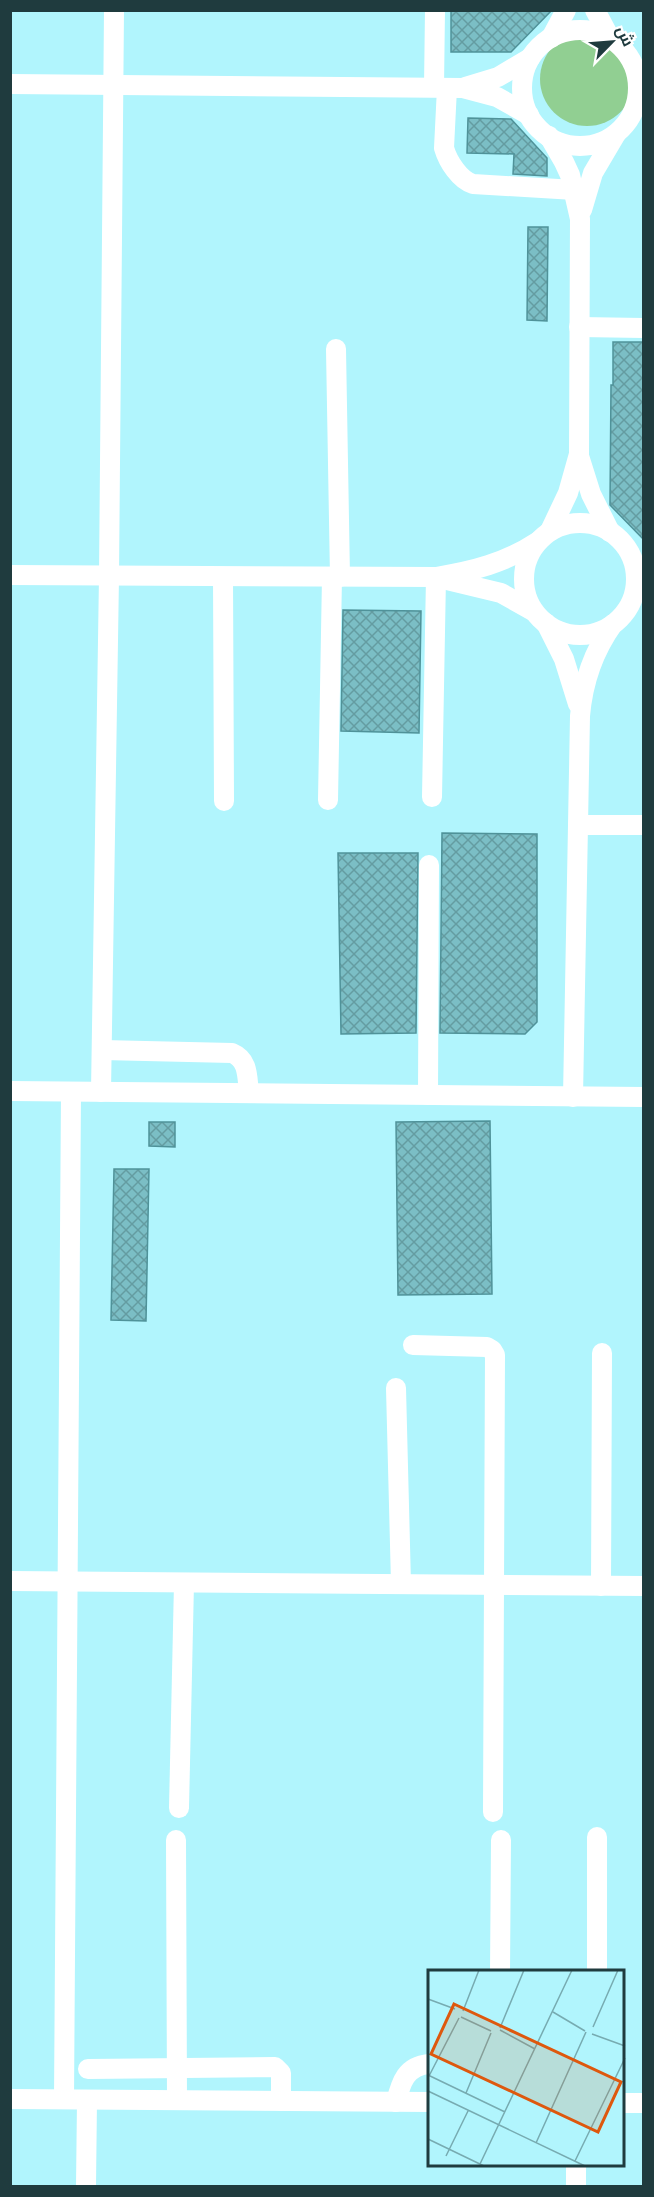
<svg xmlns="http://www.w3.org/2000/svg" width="654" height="2197" font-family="'Crimson Pro',Cairo,serif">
	<defs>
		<pattern id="building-cross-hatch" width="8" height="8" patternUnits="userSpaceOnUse" patternTransform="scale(1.5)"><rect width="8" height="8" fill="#7bbec5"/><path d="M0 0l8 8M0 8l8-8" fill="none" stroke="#649ca1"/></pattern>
	</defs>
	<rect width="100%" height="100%" fill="#b1f5fd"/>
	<circle fill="#91cf92" cx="587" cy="79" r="47"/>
	<g fill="url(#building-cross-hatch)" stroke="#4f9299" stroke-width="1.5">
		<polygon points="451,10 552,10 511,52 451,52"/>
		<polygon points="468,118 511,119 547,158 547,176 513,174 514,154 467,153"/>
		<polygon points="528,227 548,227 547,321 527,320"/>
		<polygon points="613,342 644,342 644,540 610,505 611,385 613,385"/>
		<polygon points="343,610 421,611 419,733 341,731"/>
		<polygon points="442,833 537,834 537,1022 525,1034 440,1033"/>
		<polygon points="338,853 418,853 416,1033 341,1034"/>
		<polygon points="490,1121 492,1294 398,1295 396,1122"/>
		<polygon points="149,1122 175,1122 175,1147 149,1146"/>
		<polygon points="114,1169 149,1169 146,1321 111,1320"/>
	</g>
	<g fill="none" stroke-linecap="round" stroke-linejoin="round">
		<g stroke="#fff" stroke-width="20">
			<polyline points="595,10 610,38"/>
			<circle cx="580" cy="88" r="58"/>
			<polyline points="551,38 566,10"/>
			<polyline points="10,84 463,88 497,97 529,115"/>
			<polyline points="434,87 435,10"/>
			<polyline points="465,87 498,77 530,58"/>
			<path d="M447 88 444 148C448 162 460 180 473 184L575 190"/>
			<polyline points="549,136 564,162 570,175 580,219 579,454 568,493 550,531"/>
			<polyline points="582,210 593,173 616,134"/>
			<polyline points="579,327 644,328"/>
			<polyline points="336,349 340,577"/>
			<polyline points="579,456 591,494 610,532"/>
			<circle cx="580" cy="579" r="56"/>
			<path d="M10 575 436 577C473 571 505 563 537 542"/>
			<polyline points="223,577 224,801"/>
			<polyline points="447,580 501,593 533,611"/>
			<polyline points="546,623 564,659 578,704"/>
			<polyline points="432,797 436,577"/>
			<polyline points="328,800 332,577"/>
			<polyline points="578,825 644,825"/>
			<path d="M102 1050 232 1053C249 1060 247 1077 249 1093"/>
			<polyline points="10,1091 644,1097"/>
			<polyline points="101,1092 109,576 114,10"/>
			<polyline points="428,1095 429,865"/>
			<path d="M573 1097 580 716C583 681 593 652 613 624"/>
			<polyline points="413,1345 487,1347 492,1350 495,1355 493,1812"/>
			<polyline points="396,1388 401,1584"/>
			<polyline points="10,1581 644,1586"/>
			<polyline points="601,1586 602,1353"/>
			<polyline points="179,1808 184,1583"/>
			<polyline points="176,1840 177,2100"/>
			<polyline points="500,1972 501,1840"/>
			<polyline points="597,1972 597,1837"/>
			<polyline points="88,2069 275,2067 281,2073 281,2101"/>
			<polyline points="10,2099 429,2102"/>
			<polyline points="64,2099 71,1092"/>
			<path d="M396 2102C401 2082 406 2066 429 2064"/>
			<polyline points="622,2103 644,2103"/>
			<polyline points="86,2186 87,2100"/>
			<polyline points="576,2186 576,2166"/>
		</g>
	</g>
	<g transform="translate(428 1970)">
		<rect width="196" height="196" fill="#b1f5fd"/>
		<path fill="none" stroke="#77abb1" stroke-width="1.5" d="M0 29 27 39M35 41 51 0M125 42 157 61M33 47 63 61M165 57 190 0M72 58 96 0M72 60 107 79M164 64 197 76M0 105 77 142M1 106 31 48M0 121 157 196M38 123 63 63M0 169 56 196M108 173 158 62M18 186 40 141M147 191 197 88M52 194 144 0"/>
		<path fill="#de580e" fill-opacity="0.15" stroke="#de580e" stroke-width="3" d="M26 34 193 112 170 162 3 84Z"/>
		<rect width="196" height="196" fill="none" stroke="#1f3b3e" stroke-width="3"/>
	</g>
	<rect width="654" height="2197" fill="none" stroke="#1f3b3e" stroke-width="24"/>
	<g transform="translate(612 42) rotate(65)" stroke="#ffffff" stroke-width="4.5" paint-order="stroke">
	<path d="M0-4.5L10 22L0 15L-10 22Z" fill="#1f3b3e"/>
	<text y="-9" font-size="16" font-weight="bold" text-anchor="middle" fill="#1f3b3e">ش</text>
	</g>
</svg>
